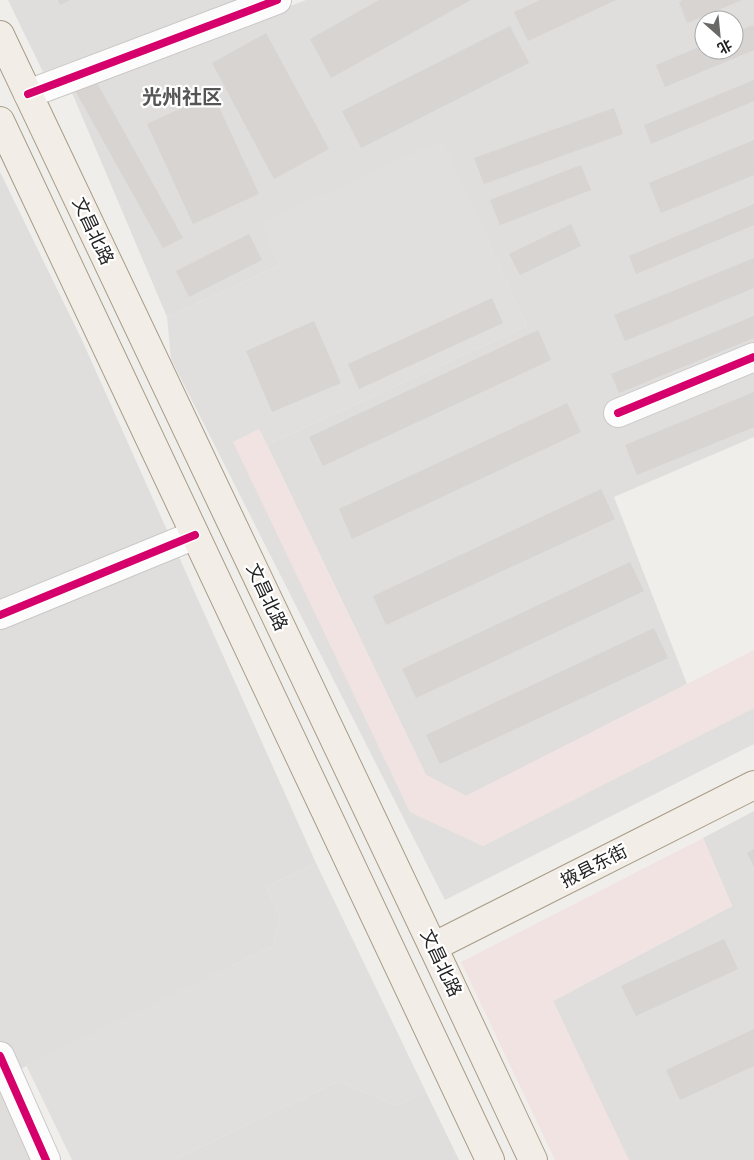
<svg xmlns="http://www.w3.org/2000/svg" width="754" height="1160" font-family="'Exo 2','Noto Sans SC',sans-serif">
	<rect width="100%" height="100%" fill="#f0eeeb"/>
	<g fill="#dfdedc" fill-rule="evenodd">
		<polygon points="8,0 239,0 43,72"/>
		<path d="M306 0H754V437L614 497 687 684 466 796 426 775 267 445 527 326 442 141 262 223 280 265 167 317 70 88ZM704 20H734V50H704Z"/>
		<polygon points="0,172 81,338 316,863 266,887 280,916 273,946 0,1079"/>
		<polygon points="754,811 754,1160 627,1160 553,1001 732,906 703,838"/>
		<polygon points="339,1081 396,1106 426,1092 459,1160 174,1160"/>
		<polygon points="0,1092 31,1160 0,1160"/>
	</g>
	<g fill="#f1e3e1">
		<polygon points="259,429 426,775 466,796 754,650 754,708 483,846 410,812 232,442"/>
		<polygon points="703,838 732,906 553,1001 629,1160 555,1160 461,962"/>
	</g>
	<g fill="#e0dfde">
		<polygon points="442,140 527,326 267,445 259,429 233,442 410,812 483,846 754,708 754,744 445,900 171,359 167,317 280,265 261,223"/>
		<polygon points="316,863 426,1092 396,1106 339,1081 174,1160 72,1160 26,1065 273,946 280,916 266,887"/>
	</g>
	<g fill="#d7d4d2">
		<polygon points="58,0 70,0 60,5"/>
		<polygon points="379,0 471,0 331,78 310,39"/>
		<polygon points="540,0 616,0 528,41 514,12"/>
		<polygon points="683,0 742,0 687,23 679,2"/>
		<polygon points="753,25 754,28 754,50 665,87 656,65 704,45 704,50 734,50 734,33"/>
		<polygon points="510,26 529,63 361,148 342,111"/>
		<polygon points="266,33 329,149 274,179 212,63"/>
		<polygon points="754,80 754,101 651,144 644,125"/>
		<polygon points="96,81 183,238 163,248 76,92"/>
		<polygon points="213,94 259,194 193,224 147,124"/>
		<polygon points="614,108 623,134 484,184 474,158"/>
		<polygon points="754,140 754,175 661,213 649,183"/>
		<polygon points="581,165 591,190 500,225 490,200"/>
		<polygon points="754,204 754,225 636,274 629,256"/>
		<polygon points="571,224 581,246 520,275 509,254"/>
		<polygon points="249,234 262,260 189,297 176,271"/>
		<polygon points="754,258 754,288 625,341 614,315"/>
		<polygon points="492,298 503,323 359,389 348,364"/>
		<polygon points="754,316 754,338 619,393 611,374"/>
		<polygon points="314,321 341,383 272,412 246,351"/>
		<polygon points="538,330 551,360 323,466 309,437"/>
		<polygon points="754,392 754,427 637,475 625,445"/>
		<polygon points="567,403 581,432 352,539 339,509"/>
		<polygon points="601,489 615,519 386,625 373,596"/>
		<polygon points="630,562 644,591 416,698 402,669"/>
		<polygon points="654,628 668,658 440,764 426,735"/>
		<polygon points="754,849 754,867 747,853"/>
		<polygon points="724,939 738,969 636,1016 621,986"/>
		<polygon points="754,1029 754,1066 680,1100 666,1070"/>
	</g>
	<g fill="none" stroke-linecap="round" stroke-linejoin="round">
		<defs>
			<g id="minor">
				<polyline points="28,94 277,0"/>
				<polyline points="618,413 754,357"/>
				<polyline points="0,615 195,535"/>
				<polyline points="0,1056 46,1160"/>
			</g>
			<g id="major">
				<polyline points="0,35 433,947 533,1160"/>
				<polyline points="0,121 490,1160"/>
				<polyline points="433,947 754,785"/>
			</g>
		</defs>
		<use href="#minor" stroke="#c9c8c7" stroke-width="30"/>
		<use href="#major" stroke="#a79c86" stroke-width="30"/>
		<use href="#minor" stroke="#fdfcfc" stroke-width="28"/>
		<use href="#major" stroke="#f3ede7" stroke-width="28"/>
		<defs>
			<g id="cycleway">
				<polyline points="28,94 277,0"/>
				<polyline points="618,413 754,357"/>
				<polyline points="0,615 195,535"/>
				<polyline points="0,1056 46,1160"/>
			</g>
		</defs>
		<use href="#cycleway" stroke="#fff" stroke-width="11"/>
		<use href="#cycleway" stroke="#d6006c" stroke-width="8"/>
	</g>
	<g text-anchor="middle" stroke-width="4.5" stroke-linejoin="round" paint-order="stroke">
		<g font-size="18" fill="#222" stroke="#fff">
			<text transform="translate(93 231) rotate(65)" y="6">文昌北路</text>
			<text transform="translate(267 597) rotate(65)" y="6">文昌北路</text>
			<text transform="translate(594 866) rotate(-27)" y="6">掖县东街</text>
			<text transform="translate(441 963) rotate(65)" y="6">文昌北路</text>
		</g>
		<g font-size="20" font-weight="bold" fill="#555" stroke="#fff">
			<text x="182" y="104">光州社区</text>
		</g>
	</g>
	<g transform="translate(719 35) rotate(153)"><circle r="24" fill="#ffffff" stroke="#a7a7a7"/>
	<path d="M0-4L9 19L0 12L-9 19Z" fill="#6a6968"/>
	<text y="-8" font-size="14" font-weight="bold" text-anchor="middle" fill="#222222">北</text>
	</g>
</svg>
